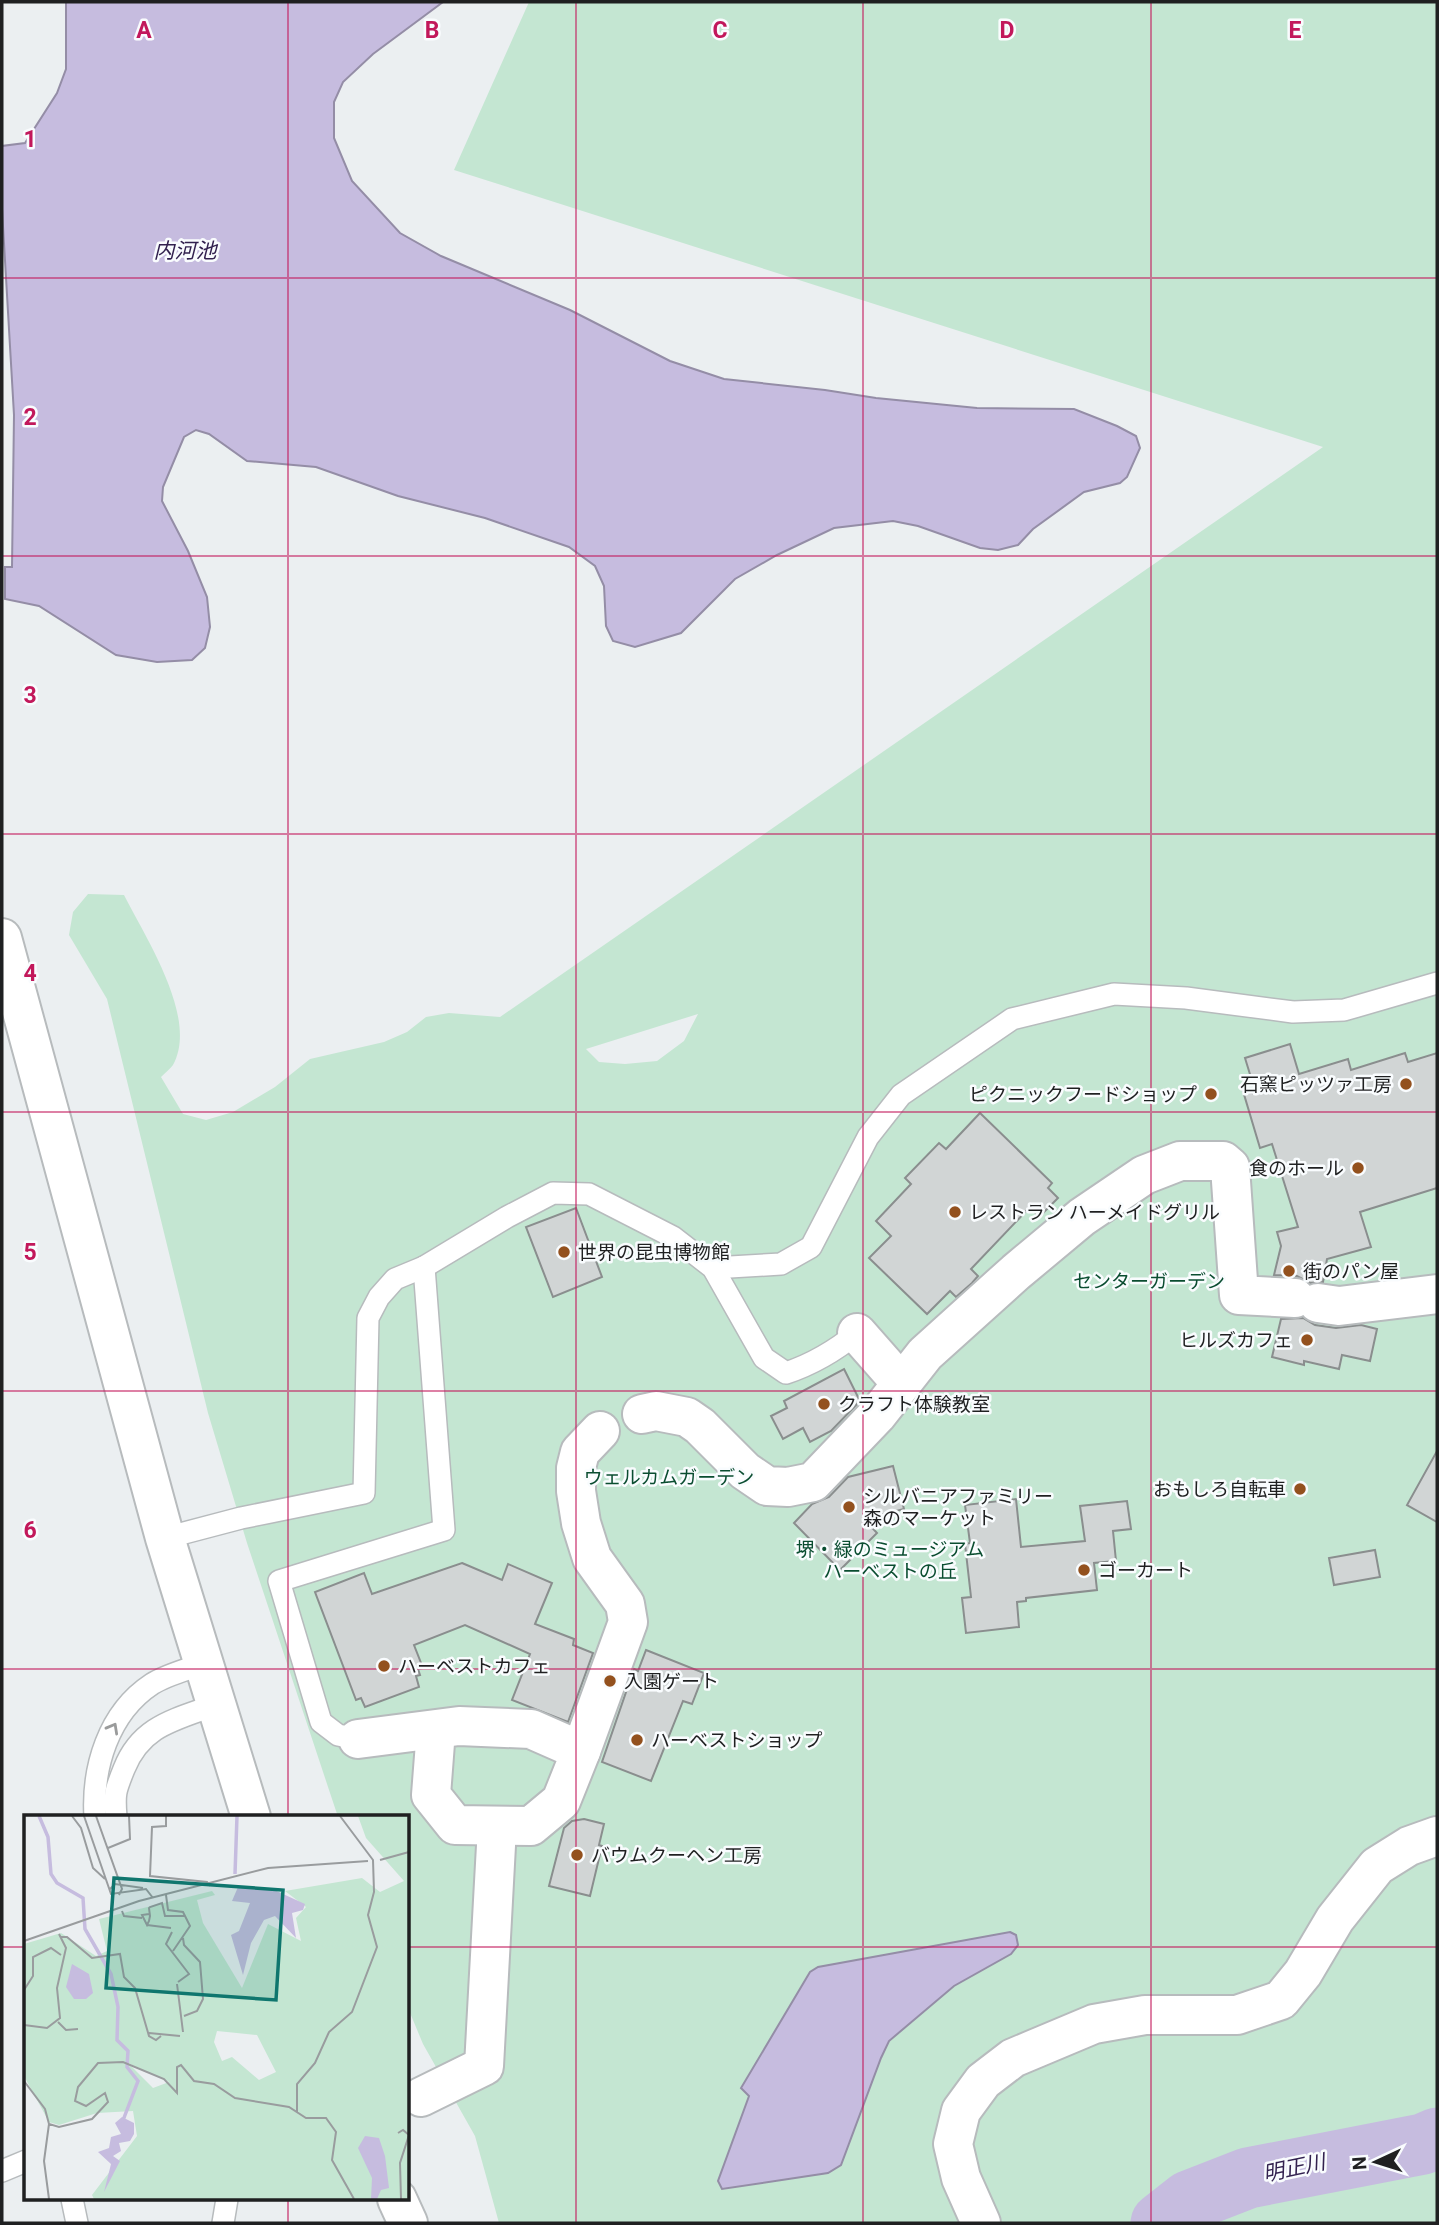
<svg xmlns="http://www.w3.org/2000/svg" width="1439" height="2225" font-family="Roboto,'Noto Sans JP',sans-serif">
	<rect width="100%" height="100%" fill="#ebeff1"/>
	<path fill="#c4e6d2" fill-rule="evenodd" d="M529 2H1437V2223H499L475 2136 423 2044 408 2008V1817H338L247 1543 208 1413 107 999 69 935 73 912 88 894 124 895C145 937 199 1018 173 1065 170 1069 165 1073 161 1077L183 1114 206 1120 233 1112 275 1087 310 1059 384 1042 407 1032 426 1017 449 1013 500 1017 1323 447 454 170ZM698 1014 684 1041 657 1061 625 1064 599 1062 586 1049Z"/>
	<g fill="#c6bcdf" stroke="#948da6" stroke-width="2">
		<polygon points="66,2 443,2 373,54 343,82 334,102 334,138 352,181 400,233 441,256 570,310 670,361 724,379 825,390 876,398 977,408 1074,409 1117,426 1136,436 1140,448 1127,477 1120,483 1084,492 1033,529 1018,545 998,550 980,548 918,526 893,521 834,528 777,555 735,579 681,633 635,647 613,641 606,626 604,586 595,566 569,547 485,518 398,496 316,467 247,461 209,434 196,430 184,437 163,487 162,501 188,551 207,597 210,627 205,648 192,660 157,662 116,655 39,606 5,599 5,567 12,567 14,415 2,209 2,146 25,143 57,93 66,69"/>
		<polygon points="1010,1932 1016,1935 1018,1945 1011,1954 954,1986 889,2041 881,2058 841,2165 828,2173 722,2189 718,2181 749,2096 741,2088 810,1972 818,1967"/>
	</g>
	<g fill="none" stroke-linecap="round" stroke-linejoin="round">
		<polyline stroke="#c6bcdf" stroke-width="61" points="1161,2223 1189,2201 1248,2178 1423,2144 1437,2138"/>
	</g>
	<g fill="#d1d5d5" stroke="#8a8e8e" stroke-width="2">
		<polygon points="1290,1044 1299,1074 1348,1059 1351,1070 1405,1053 1408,1062 1437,1053 1437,1188 1360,1212 1371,1247 1327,1259 1323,1282 1310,1283 1297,1276 1274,1275 1281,1246 1277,1232 1298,1227 1272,1144 1260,1148 1243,1091 1256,1094 1245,1058"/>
		<polygon points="980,1113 1052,1183 1048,1188 1058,1198 1039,1217 1030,1207 971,1269 978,1276 972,1283 956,1297 950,1291 927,1314 869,1258 891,1236 876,1221 911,1184 905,1178 939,1143 946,1149"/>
		<polygon points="576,1208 602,1277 553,1297 526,1227"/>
		<polygon points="1303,1318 1315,1325 1336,1328 1361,1325 1377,1329 1370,1361 1342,1355 1339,1369 1304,1361 1304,1365 1272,1357 1281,1319"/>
		<polygon points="844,1369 860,1401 831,1431 810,1442 803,1428 783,1439 771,1416 787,1408 784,1401"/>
		<polygon points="1437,1451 1437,1522 1407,1505"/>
		<polygon points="893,1466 904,1509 864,1519 877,1533 840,1570 794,1523 812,1504 829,1497 848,1477"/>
		<polygon points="1016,1499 1021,1547 1085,1541 1080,1506 1127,1501 1131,1529 1113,1531 1116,1561 1094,1563 1097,1590 1026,1598 1026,1601 1017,1602 1019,1627 966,1633 962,1598 971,1597 965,1544 970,1543 965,1505"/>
		<polygon points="1375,1550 1380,1577 1334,1585 1329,1558"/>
		<polygon points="462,1563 502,1580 508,1564 552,1583 535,1624 574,1639 573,1645 593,1653 568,1722 512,1700 530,1654 465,1625 414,1645 423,1668 418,1669 420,1675 416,1676 419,1687 365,1707 361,1698 356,1700 315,1592 364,1573 372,1594"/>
		<polygon points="646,1650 704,1673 692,1704 683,1701 651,1781 602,1762 634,1669 638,1671"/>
		<polygon points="584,1819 604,1824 599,1845 602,1846 590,1896 549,1886 564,1828 572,1821"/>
	</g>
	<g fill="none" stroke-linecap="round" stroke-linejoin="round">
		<defs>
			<g id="lane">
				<polyline points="713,1268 781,1264 811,1247 868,1137 901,1095 1012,1019 1114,994 1186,998 1293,1012 1344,1010 1437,983"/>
				<path d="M165 1538 241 1518 364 1493 368 1318 379 1297 395 1279 424 1267 507 1217 553 1193 589 1194 673 1237 713 1268 764 1358 786 1373C813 1364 835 1351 857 1333"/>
				<polyline points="358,1739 338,1735 321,1722 279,1581 444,1530 424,1267"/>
				<path d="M95 1817C92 1768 108 1713 152 1684 166 1675 186 1670 202 1664"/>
				<path d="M116 1817C114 1794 115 1791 124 1769 141 1726 174 1720 215 1705"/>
				<polyline points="2,2171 26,2161"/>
				<polyline points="72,2199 77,2223"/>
				<polyline points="223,2223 227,2199"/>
			</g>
			<g id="street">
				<polyline points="1318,1303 1339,1306 1437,1294"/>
				<polyline points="857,1333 901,1383"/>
				<polyline points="642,1414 656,1411 687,1417 700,1426 745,1471 767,1486 788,1487 813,1482 877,1415 925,1354 1016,1272 1082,1217 1144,1175 1180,1161 1223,1161 1230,1167 1239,1295 1295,1298"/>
				<polyline points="358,1739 459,1726 531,1729 581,1751 561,1801 531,1826 455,1825 431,1795 436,1730"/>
				<polyline points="581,1751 628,1622 625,1604 592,1558 581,1523 576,1491 576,1468 580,1452 600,1431"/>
				<polyline points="421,2097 484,2066 497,1827"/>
				<polyline points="981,2223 961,2178 953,2144 961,2111 983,2081 1013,2058 1094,2024 1145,2015 1237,2015 1281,2000 1303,1973 1335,1919 1377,1866 1409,1846 1437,1836"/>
			</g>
			<g id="secondary">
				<polyline points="2,938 165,1538 251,1817"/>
				<polyline points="397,2199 408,2223"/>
			</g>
		</defs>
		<use href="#lane" stroke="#b7bbbd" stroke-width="24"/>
		<use href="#street" stroke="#b7bbbd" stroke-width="42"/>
		<use href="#secondary" stroke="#b7bbbd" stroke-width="42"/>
		<use href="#lane" stroke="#fff" stroke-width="21"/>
		<use href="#street" stroke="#fff" stroke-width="38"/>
		<use href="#secondary" stroke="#fff" stroke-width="38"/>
	</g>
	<defs><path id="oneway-chevron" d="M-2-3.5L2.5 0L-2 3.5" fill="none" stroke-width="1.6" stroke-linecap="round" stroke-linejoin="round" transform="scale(1.75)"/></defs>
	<use stroke="#9a9b9b" href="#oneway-chevron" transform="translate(113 1728) rotate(-61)"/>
	<path fill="none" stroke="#c2185b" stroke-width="2" stroke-opacity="0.55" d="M288 2V1817M576 2V2223M863 2V2223M1151 2V2223M2 278H1437M2 556H1437M2 834H1437M2 1112H1437M2 1391H1437M2 1669H1437M2 1947H26M408 1947H1437M288 2199V2223"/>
	<g fill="#93511e" stroke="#f9fcfe" stroke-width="2.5">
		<circle cx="1406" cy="1084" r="7"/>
		<circle cx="1211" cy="1094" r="7"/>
		<circle cx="1358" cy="1168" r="7"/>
		<circle cx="955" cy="1212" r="7"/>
		<circle cx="564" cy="1252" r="7"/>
		<circle cx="1289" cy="1271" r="7"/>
		<circle cx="1307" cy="1340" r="7"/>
		<circle cx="824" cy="1404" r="7"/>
		<circle cx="1300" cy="1489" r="7"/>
		<circle cx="849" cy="1507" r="7"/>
		<circle cx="1084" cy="1570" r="7"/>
		<circle cx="384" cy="1666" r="7"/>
		<circle cx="610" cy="1681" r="7"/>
		<circle cx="637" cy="1740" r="7"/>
		<circle cx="577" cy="1855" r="7"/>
	</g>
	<g text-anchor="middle" stroke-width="5" stroke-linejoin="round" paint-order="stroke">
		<g font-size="19" fill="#1f2021" stroke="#f9fcfe" text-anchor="start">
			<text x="1392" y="1091" text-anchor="end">石窯ピッツァ工房</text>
			<text x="1197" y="1101" text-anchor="end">ピクニックフードショップ</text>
			<text x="1344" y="1175" text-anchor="end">食のホール</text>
			<text x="969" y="1219">レストラン ハーメイドグリル</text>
			<text x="578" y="1259">世界の昆虫博物館</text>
			<text x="1303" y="1278">街のパン屋</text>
			<text x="1293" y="1347" text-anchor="end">ヒルズカフェ</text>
			<text x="838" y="1411">クラフト体験教室</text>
			<text x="1286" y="1496" text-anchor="end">おもしろ自転車</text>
			<text x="863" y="1503">シルバニアファミリー<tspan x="863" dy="22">森のマーケット</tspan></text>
			<text x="1098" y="1577">ゴーカート</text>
			<text x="398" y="1673">ハーベストカフェ</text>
			<text x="624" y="1688">入園ゲート</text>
			<text x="651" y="1747">ハーベストショップ</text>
			<text x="591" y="1862">バウムクーヘン工房</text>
		</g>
		<g font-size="19" fill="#0a4d30" stroke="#f9fcfe">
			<text x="1149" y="1288">センターガーデン</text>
			<text x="669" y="1484">ウェルカムガーデン</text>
			<text x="890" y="1556">堺・緑のミュージアム<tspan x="890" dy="22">ハーベストの丘</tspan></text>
		</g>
		<g font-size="21" font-style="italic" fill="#32214f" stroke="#f9fcfe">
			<text x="185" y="258">内河池</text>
			<text transform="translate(1294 2168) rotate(-12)" y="7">明正川</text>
		</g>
	</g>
	<g transform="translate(24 1815)">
		<rect width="385" height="385" fill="#ebeff1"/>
		<path d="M334 1H385V384H70L68 380 113 321 109 296 73 298 35 310 25 307 0 261V129L37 118 72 141 83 136 75 104 188 76 191 80 173 85 179 108 218 173 244 109 277 126 272 103 282 92 261 76 338 63 356 77 380 66 342 23ZM193 216 233 220 252 257 235 265 208 242 198 246 190 227ZM104 248 145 267 129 273Z" fill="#c4e6d2" fill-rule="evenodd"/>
		<path d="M214 72 248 74 281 89 279 95 268 98 272 123 251 101 240 105 227 128 219 160 207 120 215 116 226 88 208 86ZM48 149 65 159 69 178 62 184H50L42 172ZM98 302 110 308V319L106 326 95 328 97 336 89 341 96 346 80 377 87 349 74 337 85 333 87 322 97 319 91 308ZM341 321 355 323 361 341 365 373 357 375 353 384H347L348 363 334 333Z" fill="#c6bcdf"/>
		<path fill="none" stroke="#c6bcdf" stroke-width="3.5" d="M15 1 24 22 27 59 33 68 59 83 61 114 87 159 94 192 93 225 104 236 103 252 114 266 98 308M211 59 213 1"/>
		<path fill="none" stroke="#999c9e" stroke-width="2" d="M48 1 57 13 69 53 81 64M60 1 87 79 122 74 129 83M72 1 98 74 95 80M142 1V11L128 12 126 61 183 67 186 71M84 33 106 24 105 1M356 45 385 37M85 75 91 69 119 73M142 80 144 95 159 97 166 111 149 136M98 96 100 101 118 103M125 99 118 100 123 110 125 106 126 101 125 93 126 92 138 88 141 101H161M123 110 147 113M148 117 142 129 165 159 154 167M36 122H43L68 143 96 139 100 162 111 173 125 221 132 225 137 221M159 123 160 130 176 147 179 184 173 196 160 201M0 126 115 86 244 53 344 46M153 169 159 217M0 175 9 161V142L27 133 37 140M34 207 42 215 54 214M0 210 23 213 36 203 33 173 42 133 35 119M125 218 156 221M0 266 21 294 25 309 35 312 68 304 84 287 81 278 62 291 51 286 54 272 74 248 99 247 140 264 153 278V252L157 250 170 266 190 269 211 283 265 292 282 303H302L312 317 308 345 330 384M273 297V269L291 248 305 217 328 197 353 132 344 100 350 77 349 45 316 1M374 318 379 315 385 320 376 348 377 384M25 384 20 346 25 309"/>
		<path fill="#0f766e" fill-opacity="0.15" stroke="#0f766e" stroke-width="3.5" d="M90 63 259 75 252 185 82 173Z"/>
		<rect width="385" height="385" fill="none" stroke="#1f2021" stroke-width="3.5"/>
	</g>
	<g font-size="23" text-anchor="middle" font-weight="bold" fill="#c2185b" stroke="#f9fcfe" stroke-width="5" stroke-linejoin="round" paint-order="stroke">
		<text x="144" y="38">A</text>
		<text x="432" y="38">B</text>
		<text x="720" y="38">C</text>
		<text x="1007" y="38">D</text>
		<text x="1295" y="38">E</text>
		<text x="30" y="147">1</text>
		<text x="30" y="425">2</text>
		<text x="30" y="703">3</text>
		<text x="30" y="981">4</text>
		<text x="30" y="1260">5</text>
		<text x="30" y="1538">6</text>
	</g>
	<rect width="1439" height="2225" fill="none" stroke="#1f2021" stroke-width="7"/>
	<g transform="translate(1376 2162) rotate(266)" stroke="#f9fcfe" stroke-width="5" paint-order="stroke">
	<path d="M0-5L12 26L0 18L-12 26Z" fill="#1f2021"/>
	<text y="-10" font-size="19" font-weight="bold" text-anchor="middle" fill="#1f2021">N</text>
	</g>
</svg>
